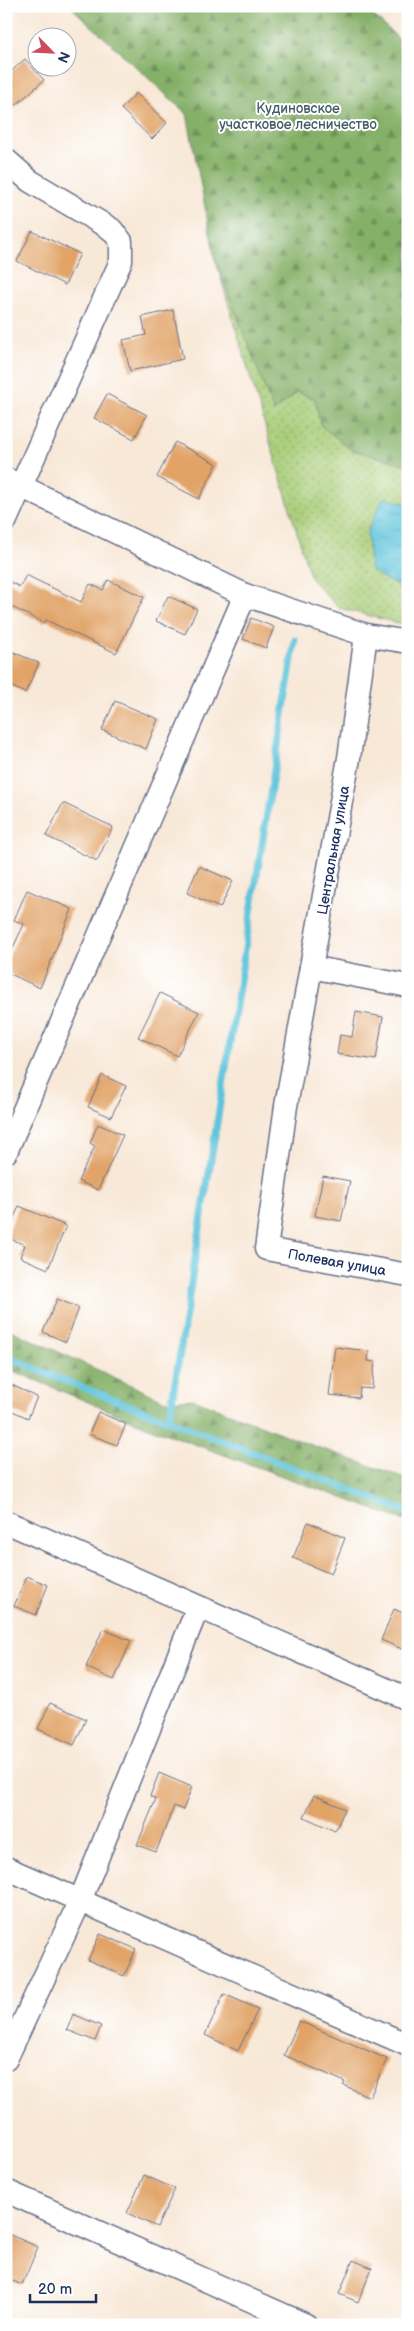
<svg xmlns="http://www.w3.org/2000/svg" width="414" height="2331" font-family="'Balsamiq Sans',sans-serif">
	<defs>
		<pattern id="grass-dots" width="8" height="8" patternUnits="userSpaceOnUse" patternTransform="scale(1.25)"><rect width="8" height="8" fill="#a7cc76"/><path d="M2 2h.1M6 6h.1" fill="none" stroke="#87a664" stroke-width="1.8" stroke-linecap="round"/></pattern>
		<pattern id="forest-firs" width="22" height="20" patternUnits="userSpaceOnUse" patternTransform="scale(1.25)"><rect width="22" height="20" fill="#85b067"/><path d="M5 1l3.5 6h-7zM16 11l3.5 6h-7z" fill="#6c9058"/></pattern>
		<pattern id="water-ripples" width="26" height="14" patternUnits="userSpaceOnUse" patternTransform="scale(1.25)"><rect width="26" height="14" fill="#5fc5dc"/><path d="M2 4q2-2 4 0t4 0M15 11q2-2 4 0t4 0" fill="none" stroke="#4ea0b6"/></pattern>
	</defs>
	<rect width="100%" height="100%" fill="#fff"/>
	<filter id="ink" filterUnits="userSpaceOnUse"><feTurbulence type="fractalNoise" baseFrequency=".02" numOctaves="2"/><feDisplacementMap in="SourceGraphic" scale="10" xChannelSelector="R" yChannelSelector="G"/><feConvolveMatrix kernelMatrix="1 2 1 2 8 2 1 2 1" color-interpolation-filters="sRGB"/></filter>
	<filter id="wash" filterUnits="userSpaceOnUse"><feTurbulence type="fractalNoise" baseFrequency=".0096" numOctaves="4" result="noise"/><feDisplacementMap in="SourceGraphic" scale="20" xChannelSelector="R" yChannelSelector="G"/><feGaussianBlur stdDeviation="1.12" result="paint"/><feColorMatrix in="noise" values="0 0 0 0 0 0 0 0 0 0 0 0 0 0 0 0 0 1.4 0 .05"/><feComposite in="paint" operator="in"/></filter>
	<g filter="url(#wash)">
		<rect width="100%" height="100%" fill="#f8e8d7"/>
		<polygon fill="url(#grass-dots)" stroke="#617e6a" points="215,259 274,411 297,392 315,399 321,426 352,450 408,465 408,504 383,499 386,580 408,589 408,624 393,622 339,608 311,579"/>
		<g fill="url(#forest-firs)" stroke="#507062">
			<polygon points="70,6 363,6 408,47 408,465 352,450 321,426 315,399 298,392 274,412 215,259 187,114"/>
			<polygon points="6,1328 166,1401 194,1399 303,1442 408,1479 408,1522 153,1429 6,1368"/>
		</g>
		<polygon fill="url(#water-ripples)" stroke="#3d7a9d" points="383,498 408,504 408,589 386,580 371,570 367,533"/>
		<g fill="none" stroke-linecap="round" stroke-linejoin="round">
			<g stroke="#5fc5dc" stroke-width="7">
				<polyline points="6,1355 37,1370 408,1512"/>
				<polyline points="169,1420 295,640"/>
			</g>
		</g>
		<g id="blocks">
			<g fill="#e1a366">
				<polygon points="25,59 44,80 6,114 6,76"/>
				<polygon points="136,93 167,123 152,139 121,109"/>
				<polygon points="32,231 80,254 65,285 17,261"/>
				<polygon points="173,310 183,359 130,371 123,340 146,335 142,317"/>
				<polygon points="107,394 147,415 134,439 94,418"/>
				<polygon points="175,442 217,464 199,499 157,477"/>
				<polygon points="26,575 81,602 90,584 103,590 108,580 144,597 116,653 46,620 44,623 6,604 6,580 20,587"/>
				<polygon points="168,596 197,609 185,634 156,621"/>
				<polygon points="251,618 274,627 266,648 243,639"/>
				<polygon points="6,649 39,663 25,693 6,684"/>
				<polygon points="115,701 158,719 146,749 102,730"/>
				<polygon points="63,803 113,827 97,861 46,836"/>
				<polygon points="199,866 233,881 220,908 187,893"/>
				<polygon points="27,890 72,909 40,988 6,972 6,963 24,924 14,920"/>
				<polygon points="160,993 199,1012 177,1056 138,1037"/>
				<polygon points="356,1012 383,1017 376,1060 337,1054 340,1035 352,1037"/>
				<polygon points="102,1075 126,1086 111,1117 88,1107"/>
				<polygon points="98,1124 123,1135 98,1190 78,1181 95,1146 90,1143"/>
				<polygon points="323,1176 350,1181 341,1221 315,1216"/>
				<polygon points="19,1206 66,1226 48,1269 20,1257 25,1245 6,1237"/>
				<polygon points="57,1299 79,1308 66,1342 43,1332"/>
				<polygon points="335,1347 369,1351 368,1361 375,1362 372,1389 360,1388 359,1398 329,1395"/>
				<polygon points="12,1385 37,1397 28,1418 6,1408 6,1398"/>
				<polygon points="98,1412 126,1424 117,1445 89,1434"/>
				<polygon points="308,1522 345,1538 331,1574 293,1558"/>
				<polygon points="27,1576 48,1585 36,1615 14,1606"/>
				<polygon points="394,1609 408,1615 408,1635 402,1649 381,1640"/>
				<polygon points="103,1629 131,1641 114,1680 86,1667"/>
				<polygon points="50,1703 86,1719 74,1745 38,1729"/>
				<polygon points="159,1773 192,1787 183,1810 174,1806 156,1852 137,1845 156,1799 150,1796"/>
				<polygon points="314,1795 345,1809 335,1831 304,1817"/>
				<polygon points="100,1934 136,1949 124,1976 88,1960"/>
				<polygon points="224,1994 258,2009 238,2051 205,2035"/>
				<polygon points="73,2014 101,2026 95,2041 67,2030"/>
				<polygon points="299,2021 387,2059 370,2097 343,2085 345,2082 284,2055"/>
				<polygon points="144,2175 175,2189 157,2227 127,2213"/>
				<polygon points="6,2233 38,2247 22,2285 6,2278"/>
				<polygon points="353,2260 372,2268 358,2302 339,2294"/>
			</g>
		</g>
	</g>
	<g filter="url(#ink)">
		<use href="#blocks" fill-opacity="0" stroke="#687088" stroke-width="1"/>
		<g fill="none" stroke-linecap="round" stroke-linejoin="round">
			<defs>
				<g id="minor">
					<polyline points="6,160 30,181 111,229 121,241 121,261 6,520"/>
					<polyline points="6,479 245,595 366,635 408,642"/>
					<polyline points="366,635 349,758 311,967 408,986"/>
					<polyline points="311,967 286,1106 266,1249 408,1275"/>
					<polyline points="6,1152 245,595"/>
					<polyline points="6,1522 408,1699"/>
					<polyline points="6,1868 408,2045"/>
					<polyline points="6,2059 80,1901 198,1607"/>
					<polyline points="6,2191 306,2325"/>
				</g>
			</defs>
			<use href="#minor" stroke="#687088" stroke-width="25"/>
			<use href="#minor" stroke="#fff" stroke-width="22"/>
		</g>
	</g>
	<g text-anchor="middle" stroke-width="4" stroke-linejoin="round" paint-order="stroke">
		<g font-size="14" fill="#455e65" stroke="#fff">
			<text x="298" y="113">Кудиновское<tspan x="298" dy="16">участковое лесничество</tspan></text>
		</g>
		<g font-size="14" fill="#1b2f5e" stroke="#fff">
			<text transform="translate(333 850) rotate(-80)" y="5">Центральная улица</text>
			<text transform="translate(337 1262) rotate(10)" y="5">Полевая улица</text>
		</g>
	</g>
	<rect width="414" height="2331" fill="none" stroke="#fff" stroke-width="25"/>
	<g transform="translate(52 52) rotate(114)"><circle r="24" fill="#ffffff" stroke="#a4acbf"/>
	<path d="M0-4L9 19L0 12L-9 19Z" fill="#d1495b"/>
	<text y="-8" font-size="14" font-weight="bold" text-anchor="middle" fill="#1b2f5e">N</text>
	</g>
	<path d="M30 2294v8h66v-8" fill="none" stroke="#1b2f5e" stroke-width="2.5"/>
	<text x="38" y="2294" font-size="15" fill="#1b2f5e" stroke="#ffffff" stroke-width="4" paint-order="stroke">20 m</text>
</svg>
